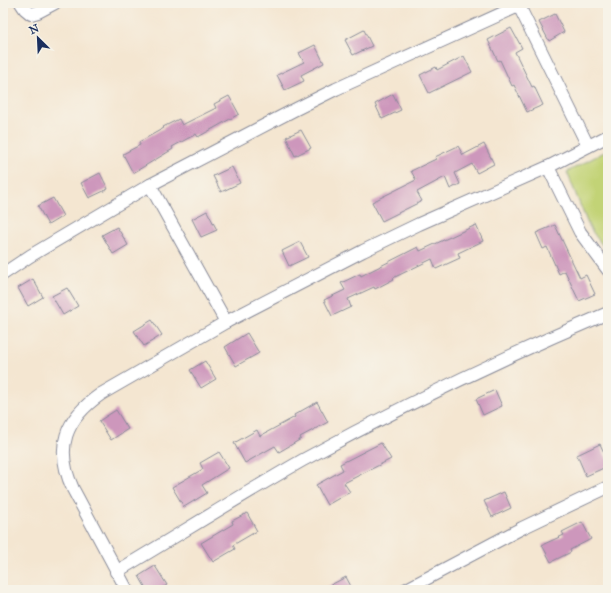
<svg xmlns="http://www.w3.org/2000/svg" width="611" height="593" font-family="'IM FELL Great Primer',serif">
	<rect width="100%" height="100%" fill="#f7f3e8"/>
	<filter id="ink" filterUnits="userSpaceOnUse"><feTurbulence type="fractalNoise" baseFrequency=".025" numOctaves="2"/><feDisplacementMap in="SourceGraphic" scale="8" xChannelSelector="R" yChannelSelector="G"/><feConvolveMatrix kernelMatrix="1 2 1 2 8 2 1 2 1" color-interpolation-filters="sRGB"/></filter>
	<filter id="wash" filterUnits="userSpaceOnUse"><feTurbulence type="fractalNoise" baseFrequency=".012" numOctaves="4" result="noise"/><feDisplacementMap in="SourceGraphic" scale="16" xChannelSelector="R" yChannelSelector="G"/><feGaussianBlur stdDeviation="0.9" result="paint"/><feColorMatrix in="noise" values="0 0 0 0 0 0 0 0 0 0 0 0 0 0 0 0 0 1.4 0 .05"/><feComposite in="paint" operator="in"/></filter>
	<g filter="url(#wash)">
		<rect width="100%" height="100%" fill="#f4e6d1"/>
		<polygon fill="#c2d376" stroke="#6e816a" points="608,150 608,253 589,227 567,172"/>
		<g id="blocks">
			<g fill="#cd97bc">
				<polygon points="555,14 564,32 549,41 539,22"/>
				<polygon points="511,28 522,48 515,52 532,87 534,86 543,105 527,112 514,85 512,86 500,60 498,61 488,40"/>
				<polygon points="364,30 372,46 353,55 345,40"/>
				<polygon points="315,45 324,63 301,75 304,81 285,90 277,75 304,62 299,53"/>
				<polygon points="464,56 472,72 429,93 420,75 436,67 437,70"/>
				<polygon points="393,94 401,110 382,119 375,104"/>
				<polygon points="229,96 239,114 198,137 196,134 172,147 173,149 133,173 123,154 140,145 139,142 164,128 163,127 179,119 182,125 216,108 214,104"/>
				<polygon points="301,130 311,148 295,156 286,137"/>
				<polygon points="484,144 494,164 477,173 472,164 455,173 460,184 450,189 445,177 417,192 422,201 382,221 372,202 416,180 411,171 436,159 435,157 458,146 463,155"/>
				<polygon points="232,167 240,183 221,192 213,176"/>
				<polygon points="100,173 108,189 89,198 81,183"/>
				<polygon points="53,198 63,216 48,225 38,206"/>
				<polygon points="207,211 217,230 201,237 192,219"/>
				<polygon points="476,225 483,241 458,253 460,258 436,269 432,259 393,278 394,279 375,289 374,287 348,299 351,307 332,316 324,300 345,290 341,283 360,274 361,276 418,247 420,251"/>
				<polygon points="555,225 580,278 586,275 595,294 579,301 565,271 559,274 547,247 543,249 536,233"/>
				<polygon points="117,227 128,245 113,254 102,235"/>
				<polygon points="300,242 308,257 289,266 282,251"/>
				<polygon points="33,279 43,297 28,306 18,288"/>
				<polygon points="67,288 78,306 63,315 52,296"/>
				<polygon points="152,320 162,335 144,346 134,331"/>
				<polygon points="247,333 259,353 236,366 225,347"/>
				<polygon points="205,361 216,379 201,388 190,370"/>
				<polygon points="495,390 502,406 483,415 476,399"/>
				<polygon points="317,402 328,422 300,437 301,439 279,452 275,446 245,463 234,443 257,430 260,436 295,417 294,415"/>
				<polygon points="116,410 128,429 111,440 99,421"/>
				<polygon points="381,443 391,459 344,483 350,492 327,505 316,485 343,470 340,464"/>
				<polygon points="600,444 608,461 608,466 586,476 577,455"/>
				<polygon points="219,452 229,468 202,485 207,493 184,507 172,487 203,469 200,463"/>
				<polygon points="504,492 511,508 492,517 484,501"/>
				<polygon points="247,513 257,531 233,545 235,549 213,562 201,543 233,524 232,521"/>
				<polygon points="582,522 591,539 570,550 571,552 551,562 542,545 564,535 562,532"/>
				<polygon points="155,566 167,585 159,590 147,590 139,576"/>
				<polygon points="346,577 353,590 321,590"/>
			</g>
		</g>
	</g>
	<g filter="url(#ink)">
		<use href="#blocks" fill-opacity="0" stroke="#888a98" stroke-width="1"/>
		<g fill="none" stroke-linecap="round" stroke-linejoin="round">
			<defs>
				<g id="minor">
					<polyline points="21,3 25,9 31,14 38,12 55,3"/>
					<polyline points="519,6 588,146"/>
					<polyline points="548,167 580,232 608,270"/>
					<polyline points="150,185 226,322"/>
					<polyline points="3,274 30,256 150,185 292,111 336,89 525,3"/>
					<path d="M116 572C178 535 240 496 303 460 402 406 504 357 608 313"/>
					<path d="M127 590 73 489C54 448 65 419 101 394L226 322 363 251 419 224 548 167 608 136"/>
					<polyline points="405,590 522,528 608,487"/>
				</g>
			</defs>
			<use href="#minor" stroke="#888a98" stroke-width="14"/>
			<use href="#minor" stroke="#fff" stroke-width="12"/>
		</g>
	</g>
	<rect width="611" height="593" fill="none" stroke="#f7f3e8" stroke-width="16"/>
	<g transform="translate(38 38) rotate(336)" stroke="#f7f3e8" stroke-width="3" paint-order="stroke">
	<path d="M0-3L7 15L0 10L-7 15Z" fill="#1b2f5e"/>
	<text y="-6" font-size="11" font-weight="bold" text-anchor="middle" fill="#1b2f5e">N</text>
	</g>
</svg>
